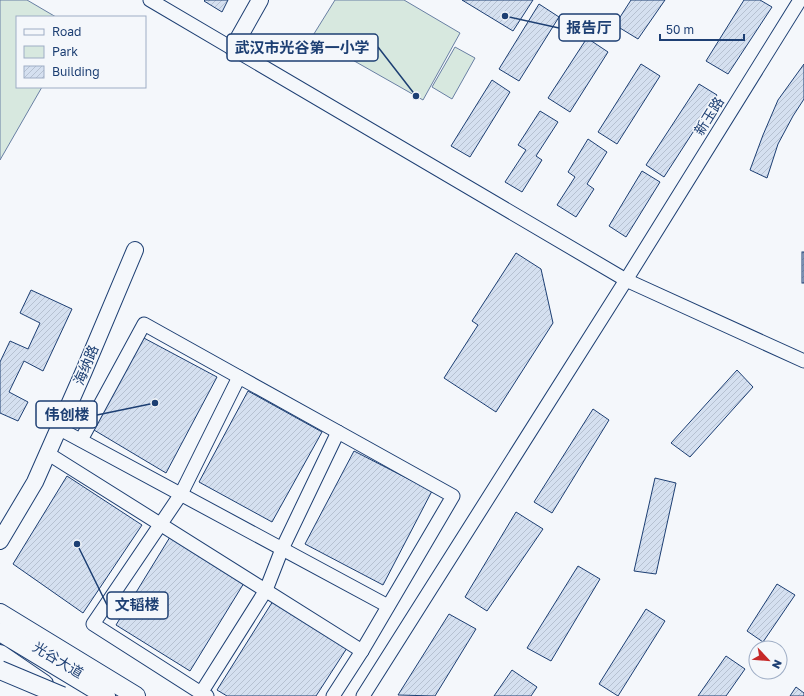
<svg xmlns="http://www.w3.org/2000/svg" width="804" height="696" font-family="'Golos Text','Noto Sans SC',sans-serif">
	<defs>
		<pattern id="building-hatch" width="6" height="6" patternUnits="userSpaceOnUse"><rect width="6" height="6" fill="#d5e0f0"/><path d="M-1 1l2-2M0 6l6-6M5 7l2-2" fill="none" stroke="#b6c1d1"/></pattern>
	</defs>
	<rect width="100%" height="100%" fill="#f4f7fb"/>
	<g fill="#d7e8df" stroke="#687fa3">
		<polygon points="0,0 27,0 56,17 17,17 17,87 42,87 0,160"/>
		<polygon points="335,0 404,0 460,33 423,100 312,37"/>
		<polygon points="455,47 475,58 452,99 432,87"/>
	</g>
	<g fill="url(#building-hatch)" stroke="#1d3f73">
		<polygon points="205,0 228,0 222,12 204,1"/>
		<polygon points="462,0 533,0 513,31"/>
		<polygon points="631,0 665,0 638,39 615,25"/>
		<polygon points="744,0 760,0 772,7 728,74 706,61"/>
		<polygon points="539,4 559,17 519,81 499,69"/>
		<polygon points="587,38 608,52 570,112 548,98"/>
		<polygon points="641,64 660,76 617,144 598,132"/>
		<polygon points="804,64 804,99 793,116 778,144 767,178 750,170 763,135 778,100"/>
		<polygon points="492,80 510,92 470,157 451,146"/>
		<polygon points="699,84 717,95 664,177 646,165"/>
		<polygon points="540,111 558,122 536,156 542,160 522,192 505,182 526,150 518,145"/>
		<polygon points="588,139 607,152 587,184 594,189 576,217 557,205 575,177 568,172"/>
		<polygon points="642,171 660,182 626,237 609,226"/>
		<rect x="802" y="252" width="2" height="31"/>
		<polygon points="516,253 541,269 553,323 496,412 444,378 478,325 472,321"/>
		<polygon points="31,290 72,309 43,371 24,361 9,392 28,402 18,421 0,413 0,362 10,341 28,349 40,323 20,313"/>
		<polygon points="142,337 217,377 166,473 94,430"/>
		<polygon points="737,370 753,387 690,457 671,443"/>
		<polygon points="248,391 322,432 272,522 199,482"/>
		<polygon points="593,409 609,420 552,513 534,502"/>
		<polygon points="354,451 432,491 383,585 305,544"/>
		<polygon points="67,476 142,525 83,613 13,564"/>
		<polygon points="655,478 676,483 656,574 634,571"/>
		<polygon points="516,512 543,529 487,611 465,597"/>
		<polygon points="170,537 244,583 190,671 116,625"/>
		<polygon points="578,566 600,579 551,661 527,648"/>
		<polygon points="777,584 795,595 763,642 747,631"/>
		<polygon points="273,601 347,648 316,696 227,696 217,690"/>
		<polygon points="646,609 665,621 618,696 599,684"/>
		<polygon points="449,614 476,629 435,696 398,695"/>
		<polygon points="726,656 745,669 726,696 698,696"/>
		<polygon points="512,670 537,687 531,696 494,696"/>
		<polygon points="796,687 804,693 804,696 790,696"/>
	</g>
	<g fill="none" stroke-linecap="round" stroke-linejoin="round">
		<defs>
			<g id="minor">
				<polyline points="150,0 626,280 804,361"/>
				<polyline points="58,428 388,606"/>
				<polyline points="81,440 144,324 239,377"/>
				<polyline points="47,453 362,651"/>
				<polyline points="201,693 93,624 181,494 239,377 338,432"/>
				<polyline points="207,696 201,693 266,590 282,549 338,432 453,496 362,651 333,696"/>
				<polyline points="363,696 626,280 800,0"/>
			</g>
			<g id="major">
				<polyline points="233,48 260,0"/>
				<polyline points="0,541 35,482 84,371 135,250"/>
			</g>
			<g id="highway">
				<polyline points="0,613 136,696"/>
				<polyline points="0,632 106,696"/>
				<polyline points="0,654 44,684"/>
			</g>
		</defs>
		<use href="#minor" stroke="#1d3f73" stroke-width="15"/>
		<use href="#major" stroke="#1d3f73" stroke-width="18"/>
		<use href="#highway" stroke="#1d3f73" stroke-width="20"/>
		<use href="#minor" stroke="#f4f7fb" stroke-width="13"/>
		<use href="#major" stroke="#f4f7fb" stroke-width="16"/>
		<use href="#highway" stroke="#f4f7fb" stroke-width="18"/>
		<defs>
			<polyline id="highway-bridge" points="0,670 62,696"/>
		</defs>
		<use href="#highway-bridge" stroke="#1d3f73" stroke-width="20" stroke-linecap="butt"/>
		<use href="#highway-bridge" stroke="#f4f7fb" stroke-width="18"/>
	</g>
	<g text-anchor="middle" stroke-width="3" stroke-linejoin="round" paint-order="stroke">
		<g font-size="14" fill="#1d3f73" stroke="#f4f7fb">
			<text transform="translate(709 116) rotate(-58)" y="5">新玉路</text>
			<text transform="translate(86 365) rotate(-67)" y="5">海纳路</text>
			<text transform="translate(58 660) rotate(31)" y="5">光谷大道</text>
		</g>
	</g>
	<path fill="none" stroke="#1d3f73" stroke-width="1.5" d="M505 16L559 28M416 96L378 47M155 403L97 415M77 544L107 605"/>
	<g fill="#1d3f73" stroke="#f4f7fb" stroke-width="1.5">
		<circle cx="505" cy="16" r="4"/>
		<circle cx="416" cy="96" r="4"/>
		<circle cx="155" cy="403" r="4"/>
		<circle cx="77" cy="544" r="4"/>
	</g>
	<g fill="#f4f7fb" stroke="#1d3f73" stroke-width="1.5">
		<rect x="559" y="14" width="61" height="27" rx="4"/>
		<rect x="227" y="34" width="151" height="27" rx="4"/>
		<rect x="36" y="401" width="61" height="27" rx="4"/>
		<rect x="107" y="592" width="61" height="27" rx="4"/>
	</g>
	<g font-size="15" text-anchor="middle" font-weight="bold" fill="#1d3f73">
		<text x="589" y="33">报告厅</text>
		<text x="302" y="53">武汉市光谷第一小学</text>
		<text x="67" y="420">伟创楼</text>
		<text x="137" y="610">文韬楼</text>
	</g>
	<rect x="16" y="16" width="130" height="72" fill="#f4f7fb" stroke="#9eadc5"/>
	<rect x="24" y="29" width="20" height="6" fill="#f4f7fb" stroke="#9eadc5"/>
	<text x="52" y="36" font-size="12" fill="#1d3f73">Road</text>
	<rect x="24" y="46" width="20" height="12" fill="#d7e8df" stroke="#9eadc5"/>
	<text x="52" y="56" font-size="12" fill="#1d3f73">Park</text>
	<rect x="24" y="66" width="20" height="12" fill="url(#building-hatch)" stroke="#9eadc5"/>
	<text x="52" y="76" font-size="12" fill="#1d3f73">Building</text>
	<g transform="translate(768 660) rotate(116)"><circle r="19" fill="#f4f7fb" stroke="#9eadc5"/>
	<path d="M0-3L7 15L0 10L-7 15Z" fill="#c62828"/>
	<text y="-6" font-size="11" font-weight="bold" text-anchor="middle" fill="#1d3f73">N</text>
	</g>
	<path d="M660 34v6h84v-6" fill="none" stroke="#1d3f73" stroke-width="2"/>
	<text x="666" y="34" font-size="12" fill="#1d3f73" stroke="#f4f7fb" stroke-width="3" paint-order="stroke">50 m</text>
</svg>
